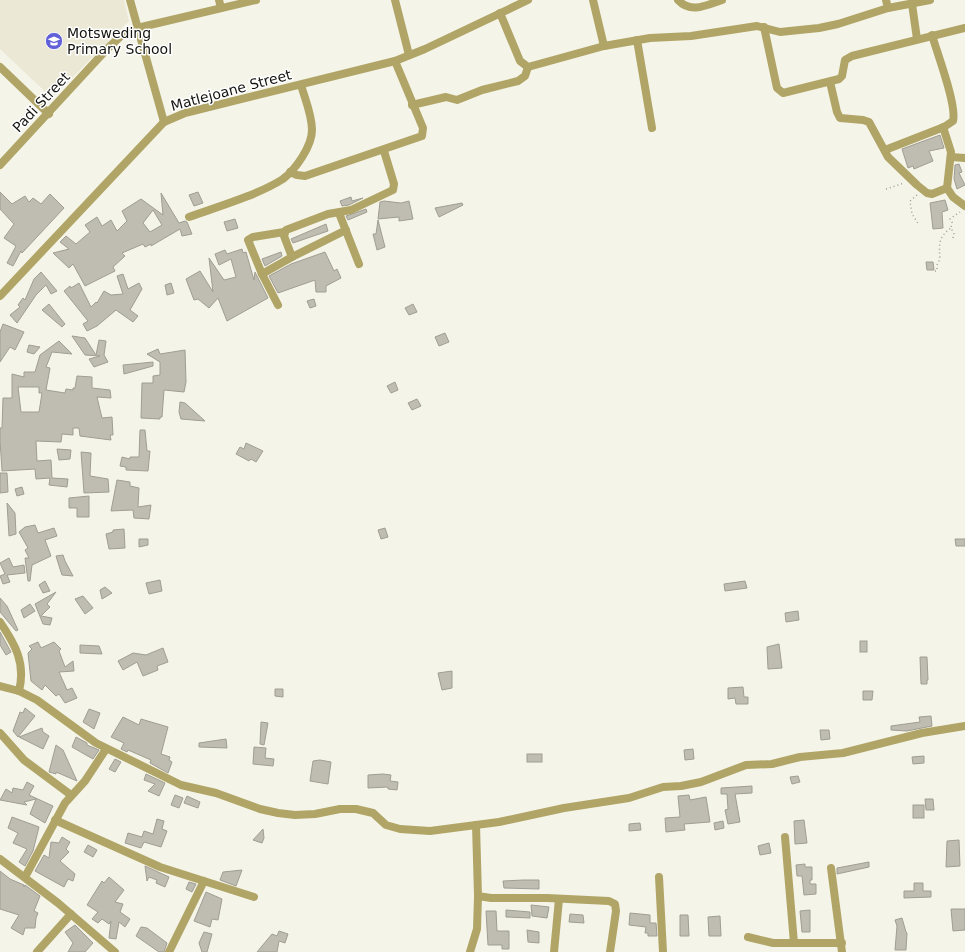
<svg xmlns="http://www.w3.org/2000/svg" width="965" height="952" font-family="'DejaVu Sans',sans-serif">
	<rect width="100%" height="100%" fill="#f5f4e8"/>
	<polygon fill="#ebe8d5" points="0,0 124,0 129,21 52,98 0,49"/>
	<g fill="#bfbdb2" stroke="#a09e93" fill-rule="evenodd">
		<polygon points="940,135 944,148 929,151 933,161 914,169 913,166 908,168 902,149"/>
		<polygon points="959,164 962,172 959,173 965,185 957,189 954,179 955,165"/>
		<polygon points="0,192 12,204 25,196 29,202 33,198 41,204 50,194 64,208 22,253 21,251 13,266 7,263 16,246 4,238 14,224 0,209"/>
		<polygon points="198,192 203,203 194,206 189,195"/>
		<path d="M161 193 179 223 185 221 187 222 192 234 182 236 180 229 151 246V244L145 247 143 244 122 253 125 256 113 267 115 271 85 286 73 264 69 268 53 253 69 249 60 242 66 236 76 244 90 232 85 225 97 217 102 226 111 220 117 231 127 221 122 211 141 199 163 215ZM153 210 162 225 150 232 143 223Z"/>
		<polygon points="351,197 352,201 363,198 349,205 342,206 340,201"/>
		<polygon points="945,200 948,210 942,212 943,228 933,229 930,203"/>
		<polygon points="384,201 401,203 409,201 413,219 399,221 399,217 378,219 380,202"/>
		<polygon points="462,203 463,205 439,217 435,208"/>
		<polygon points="366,209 367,212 348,220 346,216"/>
		<polygon points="235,219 238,228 227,231 224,222"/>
		<polygon points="378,220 385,247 377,250 373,234 376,234"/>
		<polygon points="326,224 328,231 293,243 291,239"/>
		<polygon points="242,249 243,253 246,252 254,280 255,272 268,298 227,321 218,298 209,308 198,299 194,300 186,279 200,271 213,292 209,258 224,280 236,277 231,259 219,265 215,254 225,250 227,254"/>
		<polygon points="281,252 282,256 265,266 262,259"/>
		<polygon points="325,252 334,271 337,269 341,278 326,286 326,292 316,292 315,280 278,293 269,276 291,264"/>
		<polygon points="926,262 933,262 934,270 927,270"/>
		<polygon points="41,272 57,291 51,294 46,285 36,295 17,323 10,315 20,307 18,305 23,298 25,300 34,279"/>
		<polygon points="123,274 128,289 139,283 142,289 130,310 138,316 133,322 116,310 97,326 87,331 83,324 88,321 64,291 70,286 71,288 79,283 91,307 96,302 97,303 104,291 111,295 123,294 117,276"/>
		<polygon points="171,283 174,293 167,295 165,285"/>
		<polygon points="314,299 316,306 310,308 307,301"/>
		<polygon points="49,304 65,324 62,327 42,310"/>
		<polygon points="413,304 417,312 409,315 405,308"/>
		<polygon points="3,324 24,332 15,350 10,347 0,362 0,332"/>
		<polygon points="445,333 449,342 439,346 435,337"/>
		<polygon points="72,336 85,338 96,355 99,340 106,341 104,355 108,362 94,367 89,359 100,356 85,355"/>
		<path d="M59 341 72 354 52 352 46 367 50 368 46 390 65 393 66 389 73 390V388H75L77 376 92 377V388L110 390 111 398 97 397 102 418 112 417 113 435H110L111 440 80 436 79 428H73V435L62 434 61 442 36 441 37 461 51 460 52 478 68 479 67 487 49 485 50 478 36 479 35 469 2 471 0 440V428H2L3 398H12V374L24 377V372H35L40 355ZM18 387H39V393H42L39 412H21Z"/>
		<polygon points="29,345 40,347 34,354 27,352"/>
		<polygon points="158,349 160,354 185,350 186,382 184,392 164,390 162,417 160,417 160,419 141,418 142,383 153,383 153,376 160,375 160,362 147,354"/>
		<polygon points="153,362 153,366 124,374 123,365"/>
		<polygon points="395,382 398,390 391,393 387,386"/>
		<polygon points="417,399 421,406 412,410 408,403"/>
		<polygon points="180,402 185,403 205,421 181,419 179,412"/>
		<polygon points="140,430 145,430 147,451 150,451 148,471 126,470 126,467 120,466 122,457 130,459 130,457 139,457"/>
		<polygon points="246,443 263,451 256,462 251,459 249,461 236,454 240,447 244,449"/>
		<polygon points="57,449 71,450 70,459 59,460"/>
		<polygon points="81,452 91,453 90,476 108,479 109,492 84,493"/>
		<polygon points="0,473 7,473 8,492 0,493"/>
		<polygon points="117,480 130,482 130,486 139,488 138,507 151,505 149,519 134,518 133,510 111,511"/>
		<polygon points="22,487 24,494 17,496 15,489"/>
		<polygon points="89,496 89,517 77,517 77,508 69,508 69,498"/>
		<polygon points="7,503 15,513 16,534 9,536"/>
		<polygon points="35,525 38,533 54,528 57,536 45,540 51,556 32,565 30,581 28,581 25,558 29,558 25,550 28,548 19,532 25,527"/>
		<polygon points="385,528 388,537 381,539 378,530"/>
		<polygon points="124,529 125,548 109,549 106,534 113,532 113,530"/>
		<polygon points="139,539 148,539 148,545 139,547"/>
		<polygon points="955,539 965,539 965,546 956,546"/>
		<polygon points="63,555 65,561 73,576 62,575 60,569 56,556"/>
		<polygon points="9,558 13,567 24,565 25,573 7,575 10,582 3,584 0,576 5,574 0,563"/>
		<polygon points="160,580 162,591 149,594 146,583"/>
		<polygon points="45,581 50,591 43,593 39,585"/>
		<polygon points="745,581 747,588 725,591 724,584"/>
		<polygon points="105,587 112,593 102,599 100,590"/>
		<polygon points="56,592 47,604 50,607 41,616 52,618 50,625 43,624 35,604"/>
		<polygon points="83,596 93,608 85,614 75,599"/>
		<polygon points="0,598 7,606 18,630 16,631 0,612"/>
		<polygon points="30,604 35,611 24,618 21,610"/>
		<polygon points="798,611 799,620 786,622 785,613"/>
		<polygon points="0,632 11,652 6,655 0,645"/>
		<rect x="860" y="641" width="7" height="11"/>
		<polygon points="38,642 41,648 54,642 61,649 59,651 65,667 73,661 74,671 59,672 67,690 72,688 77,698 65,703 59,694 56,696 45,685 42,690 31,681 28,653 32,649 29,646"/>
		<polygon points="779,644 782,668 768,669 767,647"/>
		<polygon points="80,645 99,646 102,654 80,653"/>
		<polygon points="163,648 168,662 157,666 158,670 143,676 137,662 123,670 118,661 133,653 146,655"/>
		<polygon points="920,657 927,657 928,680 927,680 927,684 921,684"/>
		<polygon points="452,671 452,688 442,690 438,673"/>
		<polygon points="743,687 744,697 748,697 748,704 736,704 735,698 728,699 728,688"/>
		<polygon points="275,689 283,689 283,697 275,696"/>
		<polygon points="863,691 873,691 872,700 863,700"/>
		<polygon points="25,708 35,716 18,737 13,731 20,712 23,713"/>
		<polygon points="89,709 100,713 94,729 83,722"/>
		<polygon points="931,716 932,726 907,731 891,730 891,726 920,722 919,717"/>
		<polygon points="123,717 139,725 141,719 168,727 161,754 170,757 169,760 172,762 168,773 150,763 151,760 128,750 127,752 121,749 124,743 111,737"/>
		<polygon points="261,722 268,723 264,745 260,744"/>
		<polygon points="42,728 43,732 49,736 43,749 19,737"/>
		<polygon points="820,730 829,730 830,739 821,740"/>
		<polygon points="76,737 87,743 87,745 99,750 93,759 72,747"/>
		<polygon points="226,739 227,748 199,747 199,743"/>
		<polygon points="56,745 63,750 77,781 56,772 56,774 49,772"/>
		<polygon points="254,747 266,748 265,758 274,759 273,766 253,764"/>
		<polygon points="693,749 694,759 685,760 684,750"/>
		<rect x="527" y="754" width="15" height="8"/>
		<polygon points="924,756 924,763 913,764 912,757"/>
		<polygon points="115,759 121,762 115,772 109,769"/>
		<polygon points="320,760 331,762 328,784 310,781 313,761"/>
		<polygon points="146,774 165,783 159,796 148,791 155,784 144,780"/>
		<polygon points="383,774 391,775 390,781 398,782 397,790 388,789 388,787 368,788 368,775"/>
		<polygon points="798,776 800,782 792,784 790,777"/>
		<polygon points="27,782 34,786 29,795 53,806 45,823 30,814 36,799 24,802 27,805 0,800 6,789 12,793 13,788 23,790"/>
		<polygon points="752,786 752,793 735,794 740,822 728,824 725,810 728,809 727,794 721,794 721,788"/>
		<polygon points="175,795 183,798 179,808 171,805"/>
		<polygon points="689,795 690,800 706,797 710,822 684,824 685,830 666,832 665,818 680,817 678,796"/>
		<polygon points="187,796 200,802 198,808 184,803"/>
		<polygon points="925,799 933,799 934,810 926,810"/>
		<rect x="913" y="805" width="11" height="13"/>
		<polygon points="12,817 39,827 33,851 25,866 19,862 27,849 13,843 18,833 8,828"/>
		<polygon points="157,819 164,821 162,829 167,831 161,847 144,842 141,848 125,843 128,833 142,837 144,831 153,834"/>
		<polygon points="804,820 807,843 795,844 794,821"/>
		<polygon points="723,821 724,828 715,830 714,823"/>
		<polygon points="640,823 641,830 629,831 629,824"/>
		<polygon points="263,829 264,838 262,843 253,840"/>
		<polygon points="62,837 70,842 66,849 69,852 60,861 75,874 73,881 68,879 64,887 35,871 44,855 49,858 51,842 59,843"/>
		<polygon points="959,840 960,866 946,867 947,841"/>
		<polygon points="769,843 771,853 760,855 758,846"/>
		<polygon points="88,845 97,850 93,857 84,852"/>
		<polygon points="869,862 869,867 837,874 837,868"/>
		<polygon points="805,864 805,867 812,867 812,880 810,880 810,884 816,884 816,894 804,895 802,876 797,876 796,865"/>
		<polygon points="145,866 169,877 165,887 156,883 157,880 149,877 147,881"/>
		<polygon points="242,870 236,886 220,880 223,872"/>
		<polygon points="0,871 10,879 24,885 24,887 25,885 40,896 34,911 38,913 36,918 35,928 25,928 23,935 11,928 19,915 0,909"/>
		<polygon points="109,877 124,890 115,902 123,904 120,912 130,919 125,927 119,922 116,939 109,938 111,921 109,924 102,919 98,923 92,919 98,912 87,905 102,881 104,883"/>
		<polygon points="523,880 539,880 539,889 504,888 503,881"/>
		<polygon points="189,882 196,884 192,892 186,889"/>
		<polygon points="914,883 923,883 923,891 931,891 931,897 904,898 904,891 914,891"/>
		<polygon points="206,892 222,899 218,920 212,919 210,927 194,921"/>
		<polygon points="531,905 549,907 547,918 532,916"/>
		<polygon points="951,909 965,909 965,930 953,931"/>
		<polygon points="506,910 530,912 530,918 506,917"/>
		<polygon points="810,910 810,932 802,932 800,911"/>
		<polygon points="486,911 496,911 497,931 509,931 509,949 502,949 502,945 488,945"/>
		<polygon points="630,913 650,915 650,923 656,923 657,936 648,936 648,933 645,933 646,927 629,925"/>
		<polygon points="570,914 583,915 584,923 569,922"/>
		<polygon points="680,915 688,915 689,936 680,936"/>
		<polygon points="720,916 721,936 709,936 708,917"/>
		<polygon points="902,918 906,932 907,933 906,950 895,950 897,926 895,920"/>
		<polygon points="75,925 93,943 85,952 68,952 73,943 65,932"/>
		<polygon points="141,927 147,928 167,943 164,952 159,952 136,936"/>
		<polygon points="527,930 539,932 539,943 528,942"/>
		<polygon points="279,931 288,934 285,943 279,941 277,952 257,952 272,934 277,936"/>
		<polygon points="204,932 212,934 207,952 202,952 199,943"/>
	</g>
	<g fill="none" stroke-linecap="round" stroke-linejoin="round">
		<g stroke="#9e9e95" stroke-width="1.5" stroke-dasharray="1 3" stroke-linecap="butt">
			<polyline points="886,189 904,183"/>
			<polyline points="917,195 910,201 912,214 919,225"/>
			<polyline points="953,238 954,234 951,228 952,222 950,219 960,212"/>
			<path d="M935 271H937V265L940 259C939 245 938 237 951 228"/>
		</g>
		<g stroke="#b0a567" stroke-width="8">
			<polyline points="130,0 164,122"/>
			<polyline points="219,0 221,8"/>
			<polyline points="395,0 409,55"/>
			<polyline points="593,0 604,46"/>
			<path d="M678 0C691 14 707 5 722 0"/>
			<polyline points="886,0 888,8"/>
			<polyline points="912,4 917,39"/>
			<polyline points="500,13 520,61 528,67 604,46 650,38 691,36 757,26 780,32 819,28 838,24 888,8 930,0"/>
			<polyline points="764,27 777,88 783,93 839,79 842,76 845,60 852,56 965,28"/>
			<polyline points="637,40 652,128"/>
			<polyline points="0,67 49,114"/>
			<polyline points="830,82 837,112 840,118 863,120 869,122 888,157 917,185 927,193 932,194 947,188"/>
			<polyline points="412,105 446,97 457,100 482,90 518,81 525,76 528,67"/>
			<polyline points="943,127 951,152 947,188 953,197 965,206"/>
			<path d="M885 150 944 127 953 121C957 105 937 53 932 35"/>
			<polyline points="951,157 965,158"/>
			<polyline points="0,165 107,49 122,35 137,28 256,0"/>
			<polyline points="290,172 297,175 305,176 422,136 423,128 395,61"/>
			<polyline points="339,213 359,264"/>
			<path d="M189 217C217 207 258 195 283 179 296 169 312 146 312 130 312 115 305 99 301 85"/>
			<polyline points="292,257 284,236 286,230 328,214 351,210 393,190 394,184 384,151"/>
			<polyline points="262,274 292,257 346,230"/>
			<polyline points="0,296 164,122 185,113 395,61 425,49 528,0"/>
			<polyline points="278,305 262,274 248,240 253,237 284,232"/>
			<path d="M0 622C15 644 26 663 19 691"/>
			<polyline points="0,686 19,691 37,700 96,743 181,785 216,793 260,809 278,813 295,815 315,814 340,809 356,809 373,813 386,825 400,829 430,831 499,822 564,808 629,798 663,787 681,786 701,782 746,765 772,764 800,757 843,753 922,733 965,726"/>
			<polyline points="0,733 24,760 71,795"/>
			<polyline points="55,820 160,867 254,897"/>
			<polyline points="476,825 478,896 491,898 547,898 609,901 615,904 616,911 610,952"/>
			<polyline points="785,837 794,943"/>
			<polyline points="0,859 58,903 115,952"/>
			<polyline points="831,868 842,952"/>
			<polyline points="25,877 65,803 85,781 106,749"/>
			<polyline points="659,877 663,952"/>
			<polyline points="748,937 773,943 842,943"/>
			<polyline points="37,952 71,914"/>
			<polyline points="169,952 204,881"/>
			<polyline points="470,952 477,929 478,896"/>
			<polyline points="554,952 559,899"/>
		</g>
	</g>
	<defs>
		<symbol id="school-disc" viewBox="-11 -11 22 22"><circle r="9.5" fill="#6160d8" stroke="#fff"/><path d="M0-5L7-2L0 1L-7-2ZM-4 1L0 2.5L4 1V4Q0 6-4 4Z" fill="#fff"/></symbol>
	</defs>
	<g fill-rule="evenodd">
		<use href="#school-disc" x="44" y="31" width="20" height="20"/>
	</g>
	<g text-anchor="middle" stroke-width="3" stroke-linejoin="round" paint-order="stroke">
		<g font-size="14" fill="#13130f" stroke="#fff" text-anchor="start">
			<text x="67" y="38">Motsweding<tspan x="67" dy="16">Primary School</tspan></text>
		</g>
		<g font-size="14" fill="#13130f" stroke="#fff">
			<text transform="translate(231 90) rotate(-15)" y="5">Matlejoane Street</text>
			<text transform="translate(41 102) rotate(-47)" y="5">Padi Street</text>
		</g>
	</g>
</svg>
